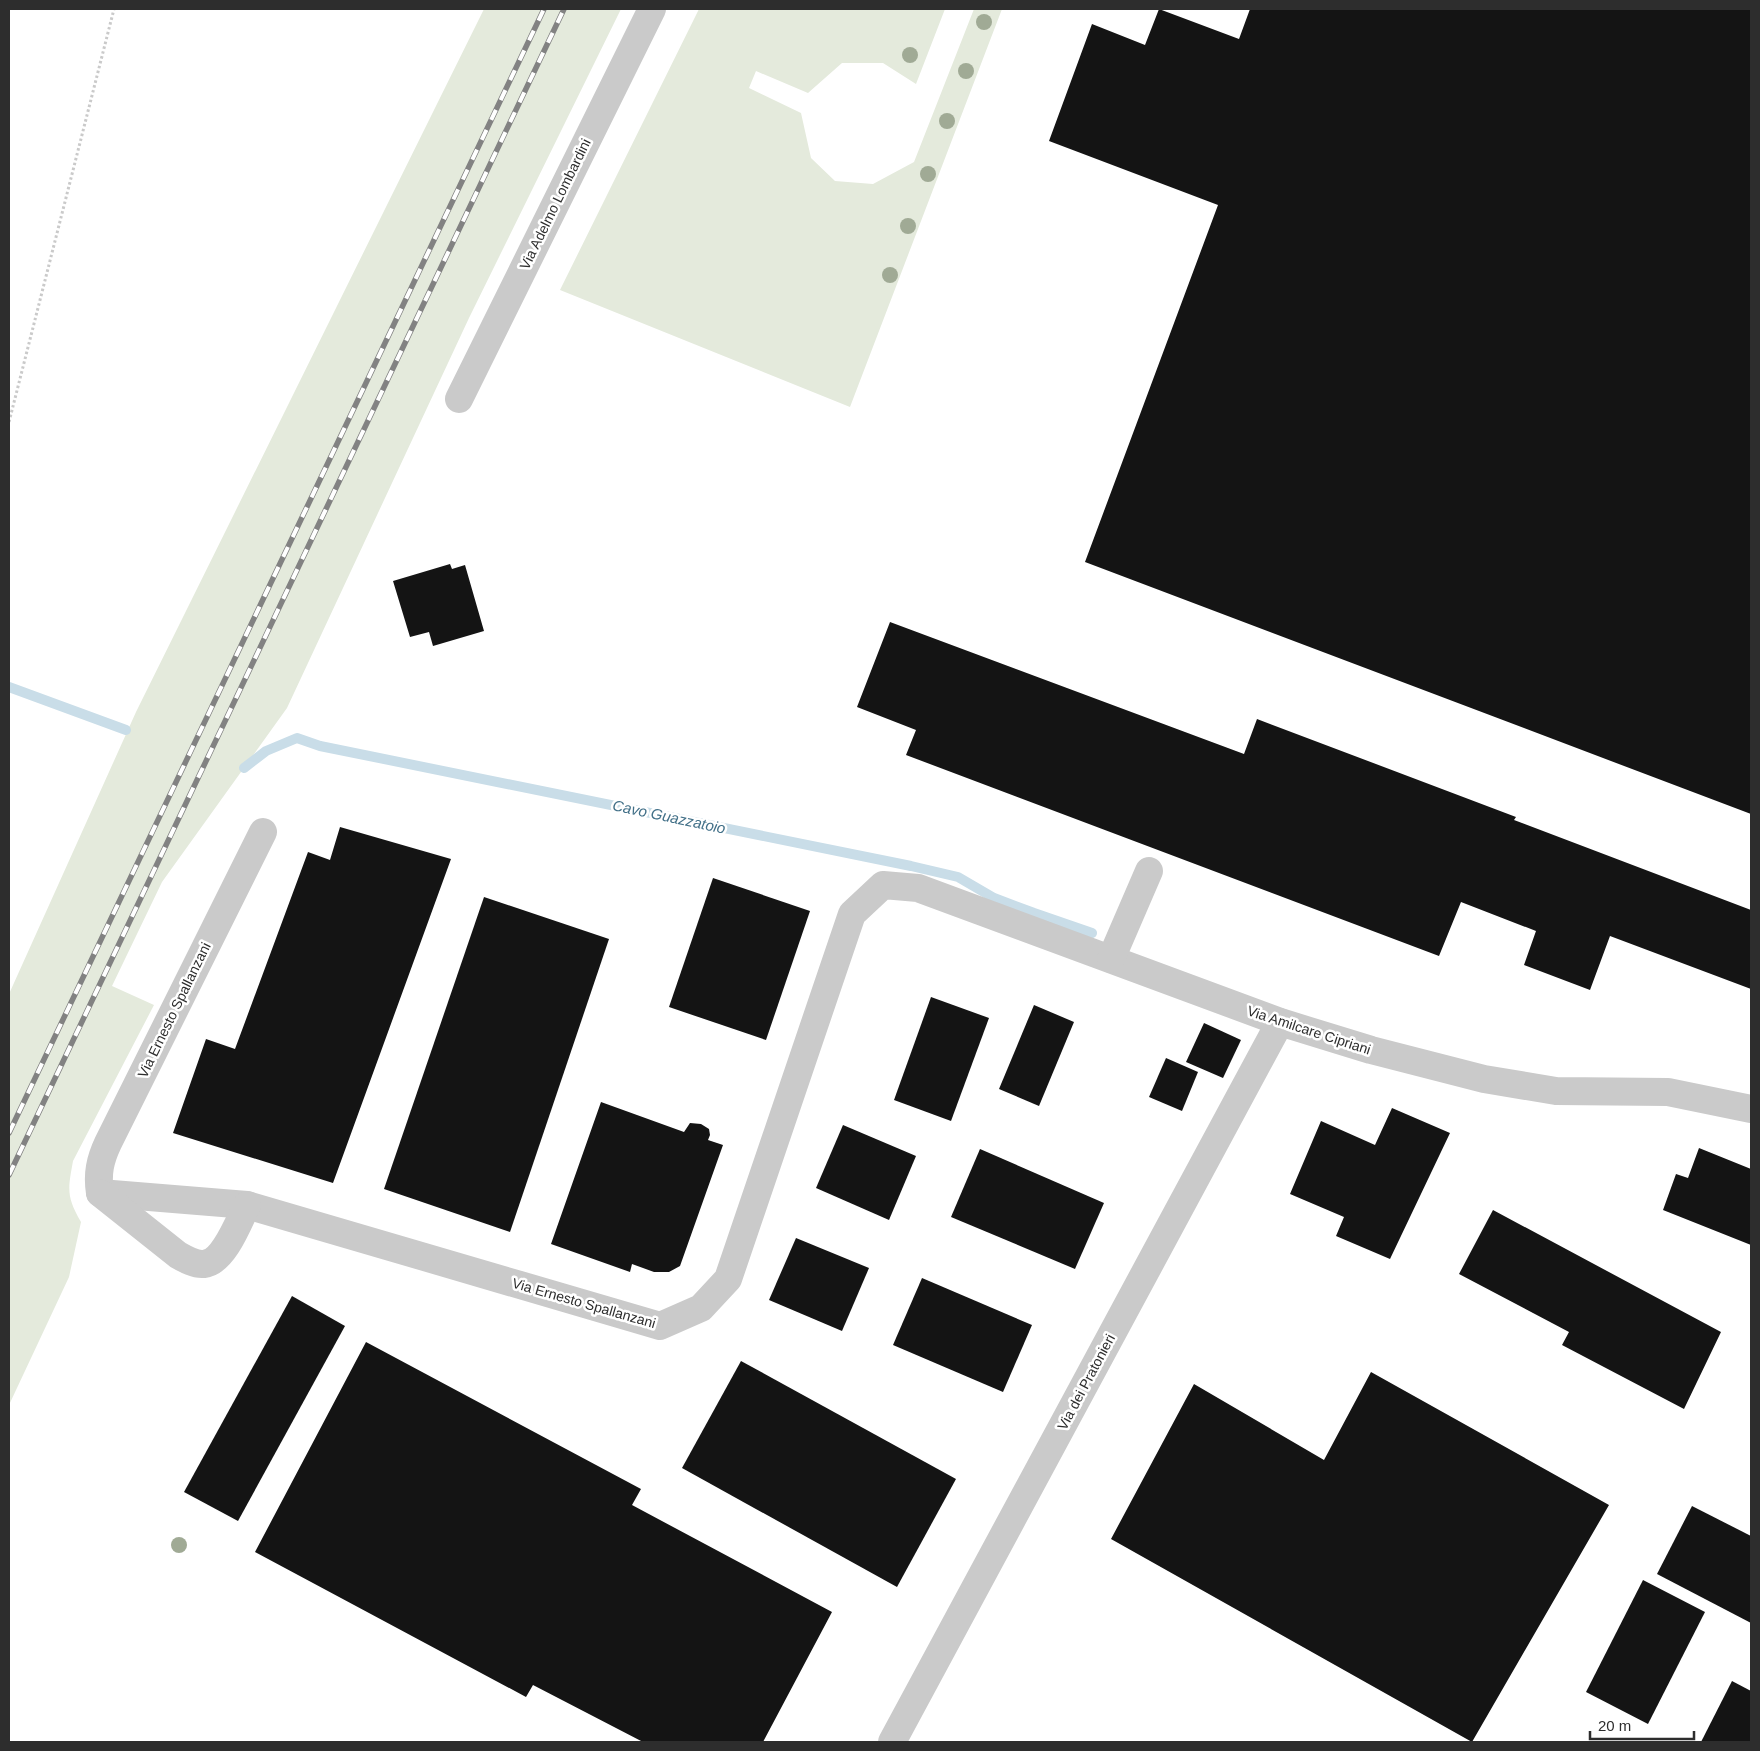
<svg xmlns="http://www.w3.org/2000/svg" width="1760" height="1751" font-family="Arial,sans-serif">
	<rect width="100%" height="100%" fill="#fff"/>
	<g fill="#e4eadc">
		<path d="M484 9H621L469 318 287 708 162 882 112 986 154 1005 73 1161C68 1189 66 1196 81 1222L69 1277 9 1405V994L136 712Z"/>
		<polygon points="699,9 945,9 916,84 883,63 842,63 808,93 756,71 749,88 801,113 811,158 835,181 873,184 914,162 974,9 1002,9 850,407 560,290"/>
	</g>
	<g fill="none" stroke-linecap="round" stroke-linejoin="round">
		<g stroke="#c9dde8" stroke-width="10">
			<polyline points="9,687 126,730"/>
			<polyline points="244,768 266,751 297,738 320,746 911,866 958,877 994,898 1034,913 1092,933"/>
		</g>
	</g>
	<g fill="#141414">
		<polygon points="1159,9 1239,39 1250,9 1751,9 1751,814 1085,562 1218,205 1049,141 1092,24 1145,45"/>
		<polygon points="450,564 452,569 465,565 484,631 433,646 429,632 410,637 393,581"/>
		<polygon points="890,622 1244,754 1257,719 1516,817 1514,820 1751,910 1751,989 1610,936 1590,990 1524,965 1536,931 1461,902 1439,956 906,755 916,730 857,707"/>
		<polygon points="340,827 451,859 333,1183 173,1133 206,1039 235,1049 308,852 330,860"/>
		<polygon points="713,878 810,911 766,1040 669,1007"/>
		<polygon points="484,897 609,939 510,1232 384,1189"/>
		<polygon points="931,997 989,1018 951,1121 894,1100"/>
		<polygon points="1034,1005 1074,1022 1039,1106 999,1089"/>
		<polygon points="1204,1023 1241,1040 1223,1078 1186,1062"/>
		<polygon points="1166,1058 1198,1072 1182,1111 1149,1097"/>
		<polygon points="601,1102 684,1132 690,1123 701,1124 709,1129 710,1135 708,1140 723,1145 680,1266 669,1272 654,1272 632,1264 630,1272 551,1244"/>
		<polygon points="1392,1108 1450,1133 1390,1259 1336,1236 1344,1217 1290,1194 1321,1121 1375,1145"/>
		<polygon points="843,1125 916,1156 889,1220 816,1188"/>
		<polygon points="1699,1148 1751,1169 1751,1245 1663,1210 1676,1174 1688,1178"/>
		<polygon points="980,1149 1104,1203 1075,1269 951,1217"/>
		<polygon points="1493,1210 1721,1332 1684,1409 1562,1345 1569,1332 1459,1274"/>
		<polygon points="796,1238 869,1268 842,1331 769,1300"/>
		<polygon points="922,1278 1032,1325 1003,1392 893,1345"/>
		<polygon points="292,1296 345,1326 238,1521 184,1492"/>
		<polygon points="366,1342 641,1489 632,1505 832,1612 763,1742 643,1742 533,1685 526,1697 255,1552"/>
		<polygon points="741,1361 956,1479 897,1587 682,1468"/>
		<polygon points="1371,1372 1609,1505 1472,1742 1111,1539 1194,1384 1324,1460"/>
		<polygon points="1692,1506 1751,1536 1751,1623 1657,1574"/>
		<polygon points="1643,1580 1705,1612 1648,1724 1586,1692"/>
		<polygon points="1732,1681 1751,1691 1751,1742 1701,1742"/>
	</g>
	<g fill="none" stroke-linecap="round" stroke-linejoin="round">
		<polyline stroke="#cacaca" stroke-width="3" stroke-dasharray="2.5 2.5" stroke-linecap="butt" points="9,422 114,9"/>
		<g stroke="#cacaca" stroke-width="28">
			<polyline points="459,399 652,9"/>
			<path d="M263 832 108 1143C100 1160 97 1174 100 1193L247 1205 660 1326 701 1308 728 1279 852 914 883 885 918 888 1280 1022 1371 1050 1484 1079 1556 1091 1668 1092 1751 1109"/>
			<polyline points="1111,959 1149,871"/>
			<path d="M100 1193 178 1255C185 1259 195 1265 204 1264 224 1262 239 1221 247 1205"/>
			<polyline points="892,1742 1280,1022"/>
		</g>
		<defs>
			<g id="rail">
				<polyline points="9,1133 544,9"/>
				<polyline points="9,1175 564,9"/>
			</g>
		</defs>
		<use href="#rail" stroke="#828282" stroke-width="5.5"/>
		<use href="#rail" stroke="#fff" stroke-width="4" stroke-dasharray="11" stroke-linecap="butt"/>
	</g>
	<g fill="#a0aa95">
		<circle cx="984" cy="22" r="8"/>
		<circle cx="910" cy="55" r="8"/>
		<circle cx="966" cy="71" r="8"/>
		<circle cx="947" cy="121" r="8"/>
		<circle cx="928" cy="174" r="8"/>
		<circle cx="908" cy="226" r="8"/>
		<circle cx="890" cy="275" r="8"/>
		<circle cx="179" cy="1545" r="8"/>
	</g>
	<g text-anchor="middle" stroke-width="5" stroke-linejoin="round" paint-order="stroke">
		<g font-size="14" fill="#2d2d2d" stroke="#fff">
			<text transform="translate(555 204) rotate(-64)" y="5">Via Adelmo Lombardini</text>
			<text transform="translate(174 1010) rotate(-64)" y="5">Via Ernesto Spallanzani</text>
			<text transform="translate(1309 1030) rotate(18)" y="5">Via Amilcare Cipriani</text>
			<text transform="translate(584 1303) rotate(16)" y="5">Via Ernesto Spallanzani</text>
			<text transform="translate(1086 1382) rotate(-62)" y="5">Via dei Pratonieri</text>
		</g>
		<g font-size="15" font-style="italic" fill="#427088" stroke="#fff">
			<text transform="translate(669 817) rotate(12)" y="5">Cavo Guazzatoio</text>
		</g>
	</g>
	<rect width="1760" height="1751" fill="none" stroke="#2d2d2d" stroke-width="20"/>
	<path d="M1590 1731v8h104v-8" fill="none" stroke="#2d2d2d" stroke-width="2.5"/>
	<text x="1598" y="1731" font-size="15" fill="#2d2d2d" stroke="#ffffff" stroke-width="4" paint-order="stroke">20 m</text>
</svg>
